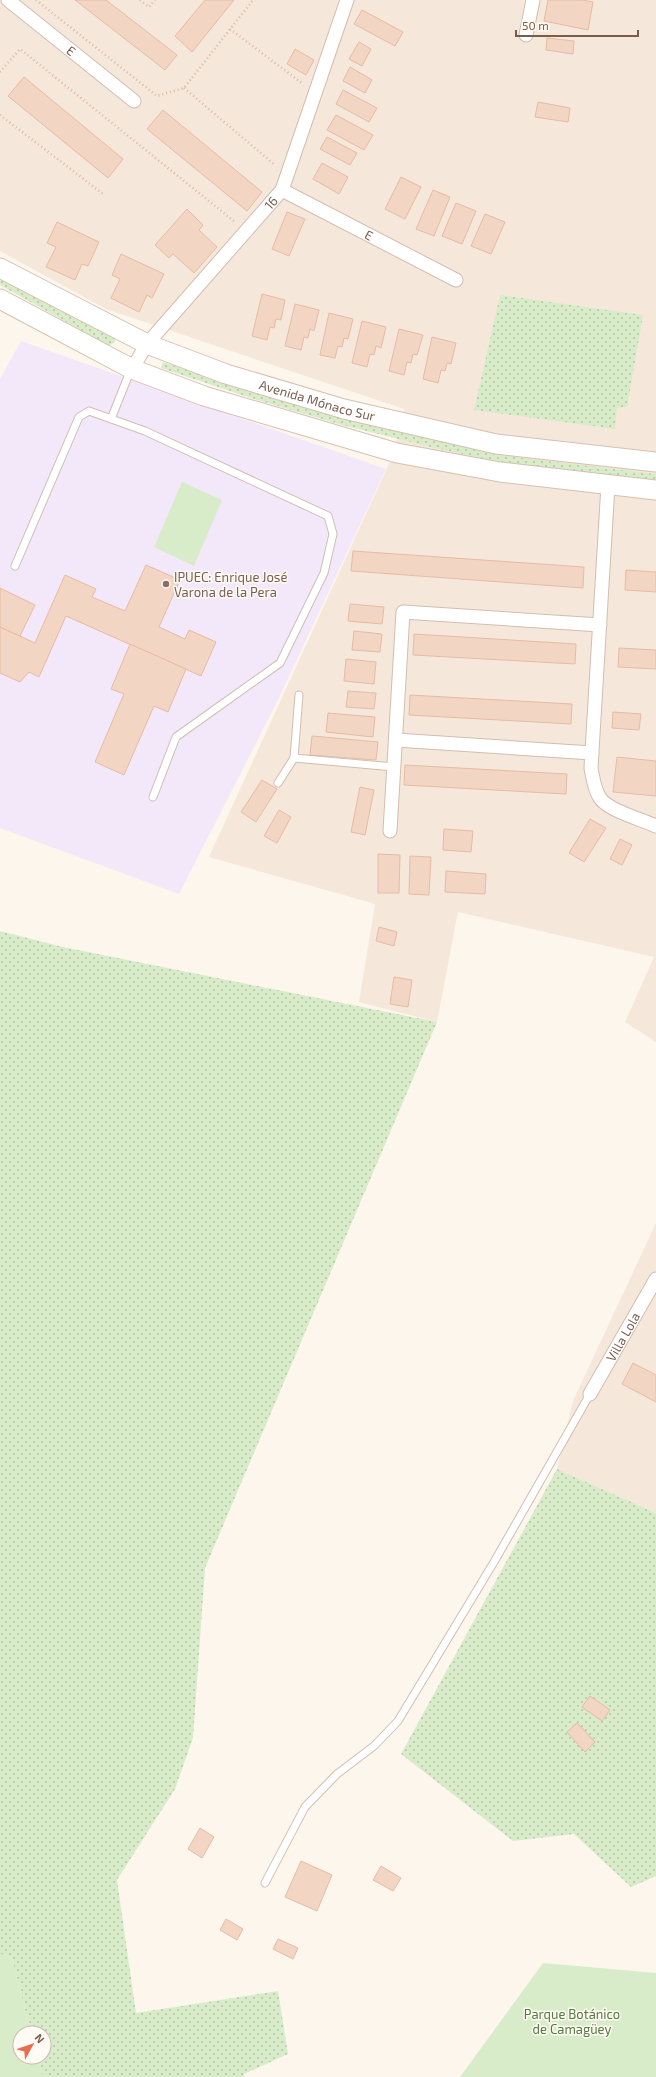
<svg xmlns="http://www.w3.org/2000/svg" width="656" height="2077" font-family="'Exo 2',sans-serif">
	<defs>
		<pattern id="grass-dots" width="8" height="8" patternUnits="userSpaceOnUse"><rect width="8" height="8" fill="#d8ecc9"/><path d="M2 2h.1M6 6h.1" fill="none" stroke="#b4c2a5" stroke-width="1.8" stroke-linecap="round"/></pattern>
	</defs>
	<rect width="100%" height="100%" fill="#fdf6ec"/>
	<g fill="#f5e8da">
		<polygon points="0,0 656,0 656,1042 625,1022 654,957 458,912 437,1022 359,1002 375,904 209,857 393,455 404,409 106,309 0,251"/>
		<polygon points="656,1223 656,1513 557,1469 573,1401"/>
	</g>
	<polygon fill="#f3e8fa" points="21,341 386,469 278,700 179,894 0,828 0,379"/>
	<g fill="url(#grass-dots)">
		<polygon points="0,276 115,339 115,342 109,346 0,285"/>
		<polygon points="500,295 643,315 627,407 617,408 615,429 474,410"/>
		<polygon points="163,362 345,419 498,455 656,474 656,481 494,461 435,448 342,425 254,399 161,368"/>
		<polygon points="0,931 63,947 437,1022 205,1568 193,1738 175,1789 117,1880 136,2013 278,1991 288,2054 244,2074 244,2077 43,2077 38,2057 44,2057 44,2033 31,2033 12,1958 0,1954"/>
		<polygon points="557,1469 656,1513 656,1876 631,1887 574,1834 513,1841 401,1754"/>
	</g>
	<g fill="#d8ecc9">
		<polygon points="182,482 222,500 194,566 154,547"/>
		<polygon points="0,1954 12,1958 31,2033 20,2033 20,2057 38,2057 43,2077 0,2077"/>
		<polygon points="543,1963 656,1973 656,2077 460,2077"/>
	</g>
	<g fill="#f3d5c3" stroke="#e6bba3">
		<polygon points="75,0 106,0 177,55 165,70"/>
		<polygon points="205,0 234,0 192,52 175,36"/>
		<polygon points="548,0 582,0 593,2 588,30 544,21"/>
		<polygon points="362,10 403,32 395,46 354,24"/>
		<polygon points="547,38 574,41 573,54 546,50"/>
		<polygon points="359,42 371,49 362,66 349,59"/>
		<polygon points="295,49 314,60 306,75 287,64"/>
		<polygon points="350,67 372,80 365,93 343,81"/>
		<polygon points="24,77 123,159 108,178 8,96"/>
		<polygon points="343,90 377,108 369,122 336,104"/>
		<polygon points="538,102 570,108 568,122 535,117"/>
		<polygon points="163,110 262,192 247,211 147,129"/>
		<polygon points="336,115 373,135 364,150 327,130"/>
		<polygon points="327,137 357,153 350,165 320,149"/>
		<polygon points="322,163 348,177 339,194 313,179"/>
		<polygon points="401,177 421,187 405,219 385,209"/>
		<polygon points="433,190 450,197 434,236 416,229"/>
		<polygon points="456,203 476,211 462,244 442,236"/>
		<polygon points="187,209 203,225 199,230 217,247 194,273 173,254 169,258 155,245"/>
		<polygon points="287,212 305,219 289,256 272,249"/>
		<polygon points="485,214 505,222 491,254 471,246"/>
		<polygon points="57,222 99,242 88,266 82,264 75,280 46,267 56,247 47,243"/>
		<polygon points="121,254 164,274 152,298 147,295 139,312 111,298 120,279 112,275"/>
		<polygon points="262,294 285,300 281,320 276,319 274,328 270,327 267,340 252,336"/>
		<polygon points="295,304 319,310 314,331 310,329 308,338 304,337 301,350 285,346"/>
		<polygon points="329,313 353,319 348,339 344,338 342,347 338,346 335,358 320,355"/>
		<polygon points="362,321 386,327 381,348 376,346 374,355 370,354 367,367 352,363"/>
		<polygon points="399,329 423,335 417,355 413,354 411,363 407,362 404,375 389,371"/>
		<polygon points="432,337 456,343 451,364 447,363 445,371 441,370 438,383 423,379"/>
		<polygon points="353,551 584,567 583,588 351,571"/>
		<polygon points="146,565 180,580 159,627 185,639 189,630 216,642 201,676 66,616 39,677 29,672 20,682 0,673 0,627 35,643 65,575 96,589 92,597 125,611"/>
		<polygon points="626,570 656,572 656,592 625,590"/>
		<polygon points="0,588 35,605 20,636 0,627"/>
		<polygon points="350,604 384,607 382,624 348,621"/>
		<polygon points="354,631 382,634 380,652 352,650"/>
		<polygon points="414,634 576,644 575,664 413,655"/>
		<polygon points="130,644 186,669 168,712 154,706 124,775 95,762 124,694 111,689"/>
		<polygon points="619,648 656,650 656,669 618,667"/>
		<polygon points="346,659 376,662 374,684 344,681"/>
		<polygon points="348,691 376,693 374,709 346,707"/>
		<polygon points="410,695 572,704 571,724 409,715"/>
		<polygon points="613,712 641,714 639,730 612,728"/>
		<polygon points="328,713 375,717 373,737 326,732"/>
		<polygon points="312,736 378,742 376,760 310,755"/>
		<polygon points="617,757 656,761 656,796 613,792"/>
		<polygon points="405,765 567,774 566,794 404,785"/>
		<polygon points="262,780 277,789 256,822 241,812"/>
		<polygon points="360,787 374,790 365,835 351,832"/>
		<polygon points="279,810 291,817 277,843 264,836"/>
		<polygon points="590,819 606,828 584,862 569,853"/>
		<polygon points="444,829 473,831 471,852 443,850"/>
		<polygon points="620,839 632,845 622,865 610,859"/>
		<polygon points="378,854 400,855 399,893 378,893"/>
		<polygon points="410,856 431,857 429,895 409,894"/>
		<polygon points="446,871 486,874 485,894 445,892"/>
		<polygon points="379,927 397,932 394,946 376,941"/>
		<polygon points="394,977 412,980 408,1007 390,1004"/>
		<polygon points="633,1363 656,1375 656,1402 622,1384"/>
		<polygon points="590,1696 610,1710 602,1721 582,1707"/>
		<polygon points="577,1723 595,1742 585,1752 567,1732"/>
		<polygon points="200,1828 214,1837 202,1858 188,1849"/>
		<polygon points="301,1861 332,1875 317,1911 285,1897"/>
		<polygon points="381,1866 401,1878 393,1891 373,1880"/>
		<polygon points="226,1919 243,1929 237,1940 220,1930"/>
		<polygon points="278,1939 298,1948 293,1959 273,1949"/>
	</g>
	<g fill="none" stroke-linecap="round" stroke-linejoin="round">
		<defs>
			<g id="service">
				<polyline points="111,419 131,369"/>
				<polyline points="15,566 79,417 89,411 145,431 328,516 333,534 324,573 280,663 176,737 153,797"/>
				<polyline points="294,758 394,767"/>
				<polyline points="278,783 294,758 299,695"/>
				<polyline points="265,1883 305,1807 337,1774 374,1746 398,1721 494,1562 590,1394"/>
			</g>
			<g id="minor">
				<path id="s1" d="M8 0 134 101"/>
				<polyline points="526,35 533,0"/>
				<path id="s2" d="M282 190 456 280"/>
				<path id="s3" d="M132 369 147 344 282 190 347 0"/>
				<path d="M608 485 591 768C593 778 594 789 600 798 609 811 641 819 656 826"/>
				<polyline points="396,740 592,753"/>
				<polyline points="390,831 403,612 600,625"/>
				<path id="s4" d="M590 1394 656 1279"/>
			</g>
			<g id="secondary">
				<path id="s5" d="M0 268 147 344 226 374 344 409 496 444 656 462"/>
				<polyline points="0,299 132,369 204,396 397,453 500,472 656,490"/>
			</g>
		</defs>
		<use href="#service" stroke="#d1beb0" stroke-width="9"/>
		<use href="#minor" stroke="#d1beb0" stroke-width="15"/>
		<use href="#secondary" stroke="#d6c0b0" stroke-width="21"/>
		<g stroke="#d9b8a5" stroke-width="2.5" stroke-dasharray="1 3" stroke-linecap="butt">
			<polyline points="36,0 157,96 184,88 253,0"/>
			<polyline points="140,0 149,7 155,0"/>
			<polyline points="230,29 303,84"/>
			<polyline points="0,72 20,49 235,222"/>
			<polyline points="184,88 275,165"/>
			<polyline points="0,115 103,194"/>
		</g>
		<use href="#service" stroke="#fff" stroke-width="7"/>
		<use href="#minor" stroke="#fff" stroke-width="13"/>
		<use href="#secondary" stroke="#fff" stroke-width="19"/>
	</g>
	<circle fill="#8d6e63" stroke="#fffaf3" stroke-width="1.5" cx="166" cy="584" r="4"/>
	<g text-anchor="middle" stroke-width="3" stroke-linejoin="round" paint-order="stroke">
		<g font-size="13" fill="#7a5c4d" stroke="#fffaf3">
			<text dy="5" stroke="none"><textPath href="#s1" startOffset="81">E</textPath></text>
			<text dy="5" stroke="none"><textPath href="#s3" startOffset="217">16</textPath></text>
			<text dy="5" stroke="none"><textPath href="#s2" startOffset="98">E</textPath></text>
			<text dy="5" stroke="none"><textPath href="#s5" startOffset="345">Avenida Mónaco Sur</textPath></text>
			<text dy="5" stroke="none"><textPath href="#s4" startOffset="66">Villa Lola</textPath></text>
		</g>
		<g font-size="13" fill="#785e54" stroke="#fffaf3" text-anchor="start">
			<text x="174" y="582">IPUEC: Enrique José<tspan x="174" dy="15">Varona de la Pera</tspan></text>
		</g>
		<g font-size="13" fill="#537a41" stroke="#fffaf3">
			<text x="572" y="2019">Parque Botánico<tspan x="572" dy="15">de Camagüey</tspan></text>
		</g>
	</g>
	<g transform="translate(32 2045) rotate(50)"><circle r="19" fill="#fffaf3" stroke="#cabbb1"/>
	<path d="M0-3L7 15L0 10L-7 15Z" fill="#e76f51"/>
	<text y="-6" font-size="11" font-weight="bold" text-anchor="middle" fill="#7a5c4d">N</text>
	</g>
	<path d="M516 30v6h122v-6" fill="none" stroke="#7a5c4d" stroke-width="2"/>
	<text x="522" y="30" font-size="12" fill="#7a5c4d" stroke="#fffaf3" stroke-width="3" paint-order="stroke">50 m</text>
</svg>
